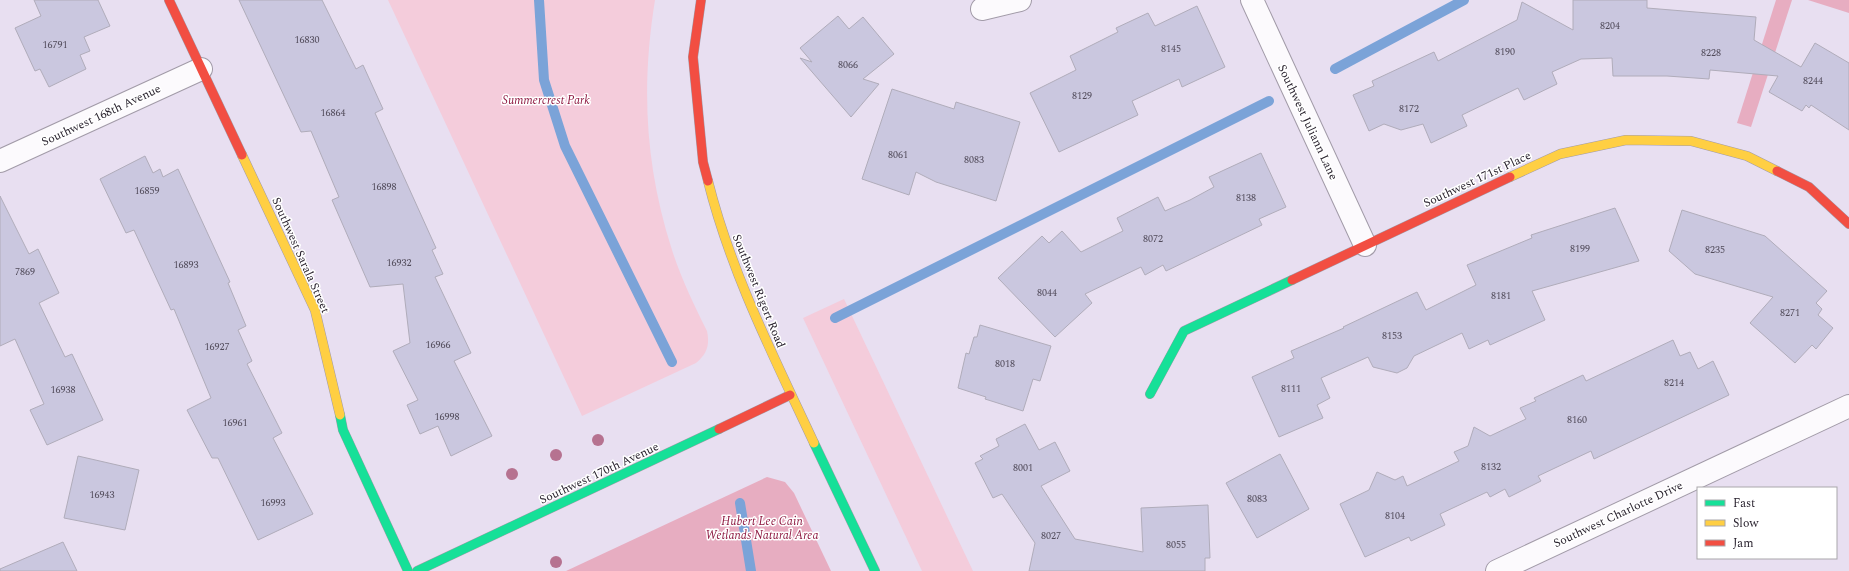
<svg xmlns="http://www.w3.org/2000/svg" width="1849" height="571" font-family="Spectral,serif">
	<rect width="100%" height="100%" fill="#e8dff1"/>
	<g fill="#f4ccdb">
		<path d="M388 0H655C641 86 645 166 672 250 681 278 694 305 707 331 710 345 707 354 696 363L582 416Z"/>
		<polygon points="844,299 973,571 922,571 803,318"/>
	</g>
	<g fill="#e7adc1">
		<polygon points="1776,0 1792,0 1751,127 1737,123"/>
		<polygon points="1808,0 1849,0 1849,13"/>
		<polygon points="767,477 785,482 794,493 831,571 566,571"/>
	</g>
	<g fill="none" stroke-linecap="round" stroke-linejoin="round">
		<g stroke="#7ba3d8" stroke-width="10">
			<polyline points="539,0 544,80 565,146 672,362"/>
			<polyline points="1335,69 1464,0"/>
			<polyline points="835,318 1269,101"/>
			<polyline points="740,503 751,571"/>
		</g>
	</g>
	<g fill="#cac7df" stroke="#b0acba">
		<polygon points="34,0 98,0 110,26 84,37 90,51 80,55 86,69 49,87 40,69 35,71 15,28 41,16"/>
		<polygon points="239,0 322,0 356,69 363,65 383,109 375,113 436,248 432,250 443,274 435,277 471,353 454,361 492,436 451,456 438,426 420,434 407,405 418,400 393,351 410,343 403,284 370,287 332,200 339,197 311,131 301,132"/>
		<polygon points="1573,0 1647,0 1647,8 1756,17 1754,40 1801,67 1815,43 1849,63 1849,130 1811,105 1809,108 1806,105 1802,111 1769,92 1778,76 1710,70 1709,79 1667,76 1613,76 1612,58 1581,59 1552,72 1557,84 1524,100 1518,88 1462,115 1467,126 1431,143 1423,124 1401,130 1384,124 1369,131 1353,95 1374,86 1372,81 1434,52 1438,61 1517,20 1522,2 1573,30"/>
		<polygon points="1197,6 1225,67 1182,87 1179,79 1132,101 1138,115 1059,152 1030,93 1076,70 1070,56 1118,32 1116,28 1148,13 1155,26"/>
		<polygon points="838,16 849,29 863,17 894,54 863,79 879,84 851,117 800,58 812,62 800,48"/>
		<polygon points="892,89 954,109 956,102 1020,122 996,201 936,182 916,172 909,195 862,179"/>
		<polygon points="1261,153 1286,207 1259,219 1262,225 1166,271 1163,265 1145,275 1141,267 1085,294 1092,303 1055,337 998,278 1042,236 1049,243 1062,231 1081,252 1123,231 1117,218 1158,197 1165,211 1190,200 1214,187 1209,177"/>
		<polygon points="145,156 153,173 160,169 163,177 178,169 230,282 228,283 246,326 238,330 252,361 247,364 282,433 273,438 313,514 258,540 218,458 212,458 187,410 211,398 174,309 171,310 134,230 126,233 100,179"/>
		<polygon points="0,196 29,254 38,249 59,293 39,303 65,357 72,354 103,420 47,445 30,410 44,404 15,339 0,346"/>
		<polygon points="1615,208 1639,261 1532,291 1545,320 1490,345 1488,340 1469,349 1462,333 1414,356 1407,368 1397,373 1373,367 1368,357 1321,378 1330,398 1317,405 1323,418 1279,437 1252,377 1294,358 1291,351 1344,328 1343,327 1417,292 1426,310 1476,285 1467,265 1532,238 1531,235"/>
		<polygon points="1682,210 1765,236 1827,291 1816,303 1822,309 1818,315 1833,328 1816,349 1812,345 1795,363 1750,323 1773,297 1695,274 1669,251"/>
		<polygon points="980,325 1051,346 1040,381 1033,379 1023,411 985,399 986,397 958,388 966,353 969,354 974,337 977,337"/>
		<polygon points="1673,340 1680,356 1690,352 1698,369 1713,361 1729,395 1594,459 1591,451 1538,476 1541,481 1509,497 1505,489 1490,497 1487,492 1440,514 1445,525 1411,541 1409,537 1365,557 1340,504 1369,490 1377,472 1395,480 1403,476 1407,486 1459,461 1454,452 1468,446 1474,427 1490,436 1526,419 1520,408 1536,401 1534,398 1583,375 1586,381"/>
		<polygon points="1025,424 1039,450 1055,442 1070,471 1041,486 1075,539 1143,552 1141,508 1208,505 1210,558 1205,558 1205,571 1029,571 1035,543 1002,494 993,498 975,463 983,459 980,456 999,446 996,439"/>
		<polygon points="1280,454 1309,509 1257,538 1226,483"/>
		<polygon points="78,456 139,470 125,530 64,518"/>
		<polygon points="63,542 77,571 0,571 0,569"/>
	</g>
	<g fill="none" stroke-linecap="round" stroke-linejoin="round">
		<defs>
			<g id="street">
				<polyline points="1252,0 1365,245"/>
				<polyline points="982,9 1020,0"/>
				<polyline points="0,161 201,69"/>
				<polyline points="1497,571 1849,406"/>
			</g>
			<g id="fast">
				<polyline points="1150,394 1184,331 1292,280"/>
				<polyline points="340,415 343,430 408,571"/>
				<polyline points="814,443 875,571"/>
				<polyline points="417,571 719,429"/>
			</g>
			<g id="slow">
				<polyline points="242,155 315,310 340,415"/>
				<polyline points="1510,177 1560,154 1626,140 1691,141 1747,156 1777,171"/>
				<path d="M708 181C731 273 774 357 814 443"/>
			</g>
			<g id="jam">
				<polyline points="169,0 242,155"/>
				<polyline points="701,0 693,57 703,162 708,181"/>
				<polyline points="1777,171 1809,187 1849,224"/>
				<polyline points="1292,280 1510,177"/>
				<polyline points="719,429 790,395"/>
			</g>
		</defs>
		<use href="#street" stroke="#a29ba8" stroke-width="24"/>
		<use href="#fast" stroke="#a29ba8" stroke-width="10"/>
		<use href="#slow" stroke="#a29ba8" stroke-width="10"/>
		<use href="#jam" stroke="#a29ba8" stroke-width="10"/>
		<use href="#street" stroke="#fcfafd" stroke-width="22"/>
		<use href="#fast" stroke="#16e098" stroke-width="9"/>
		<use href="#slow" stroke="#ffcf43" stroke-width="9"/>
		<use href="#jam" stroke="#f24e42" stroke-width="9"/>
	</g>
	<g fill="#b67290">
		<circle cx="598" cy="440" r="6"/>
		<circle cx="556" cy="455" r="6"/>
		<circle cx="512" cy="474" r="6"/>
		<circle cx="556" cy="562" r="6"/>
	</g>
	<g text-anchor="middle" stroke-width="3" stroke-linejoin="round" paint-order="stroke">
		<g font-size="10" fill="#514b5a">
			<text x="1610" y="29">8204</text>
			<text x="307" y="43">16830</text>
			<text x="55" y="48">16791</text>
			<text x="1171" y="52">8145</text>
			<text x="1505" y="55">8190</text>
			<text x="1711" y="56">8228</text>
			<text x="848" y="68">8066</text>
			<text x="1813" y="84">8244</text>
			<text x="1082" y="99">8129</text>
			<text x="1409" y="112">8172</text>
			<text x="333" y="116">16864</text>
			<text x="898" y="158">8061</text>
			<text x="974" y="163">8083</text>
			<text x="384" y="190">16898</text>
			<text x="147" y="194">16859</text>
			<text x="1246" y="201">8138</text>
			<text x="1153" y="242">8072</text>
			<text x="1580" y="252">8199</text>
			<text x="1715" y="253">8235</text>
			<text x="399" y="266">16932</text>
			<text x="186" y="268">16893</text>
			<text x="25" y="275">7869</text>
			<text x="1047" y="296">8044</text>
			<text x="1501" y="299">8181</text>
			<text x="1790" y="316">8271</text>
			<text x="1392" y="339">8153</text>
			<text x="438" y="348">16966</text>
			<text x="217" y="350">16927</text>
			<text x="1005" y="367">8018</text>
			<text x="1674" y="386">8214</text>
			<text x="1291" y="392">8111</text>
			<text x="63" y="393">16938</text>
			<text x="447" y="420">16998</text>
			<text x="1577" y="423">8160</text>
			<text x="235" y="426">16961</text>
			<text x="1491" y="470">8132</text>
			<text x="1023" y="471">8001</text>
			<text x="102" y="498">16943</text>
			<text x="1257" y="502">8083</text>
			<text x="273" y="506">16993</text>
			<text x="1395" y="519">8104</text>
			<text x="1051" y="539">8027</text>
			<text x="1176" y="548">8055</text>
		</g>
		<g font-size="12" font-style="italic" fill="#8e1941" stroke="#fff">
			<text x="546" y="104">Summercrest Park</text>
			<text x="762" y="525">Hubert Lee Cain<tspan x="762" dy="14">Wetlands Natural Area</tspan></text>
		</g>
		<g font-size="12" fill="#29222e" stroke="#fff">
			<text transform="translate(101 115) rotate(-25)" y="4">Southwest 168th Avenue</text>
			<text transform="translate(1308 122) rotate(65)" y="4">Southwest Juliann Lane</text>
			<text transform="translate(1477 179) rotate(-25)" y="4">Southwest 171st Place</text>
			<text transform="translate(301 255) rotate(66)" y="4">Southwest Sarala Street</text>
			<text transform="translate(759 291) rotate(68)" y="4">Southwest Rigert Road</text>
			<text transform="translate(599 473) rotate(-25)" y="4">Southwest 170th Avenue</text>
			<text transform="translate(1618 514) rotate(-25)" y="4">Southwest Charlotte Drive</text>
		</g>
	</g>
	<rect x="1697" y="487" width="140" height="72" fill="#ffffff" stroke="#a9a7ab"/>
	<rect x="1705" y="500" width="20" height="6" fill="#16e098" stroke="#a9a7ab"/>
	<text x="1733" y="507" font-size="12" fill="#29222e">Fast</text>
	<rect x="1705" y="520" width="20" height="6" fill="#ffcf43" stroke="#a9a7ab"/>
	<text x="1733" y="527" font-size="12" fill="#29222e">Slow</text>
	<rect x="1705" y="540" width="20" height="6" fill="#f24e42" stroke="#a9a7ab"/>
	<text x="1733" y="547" font-size="12" fill="#29222e">Jam</text>
</svg>
